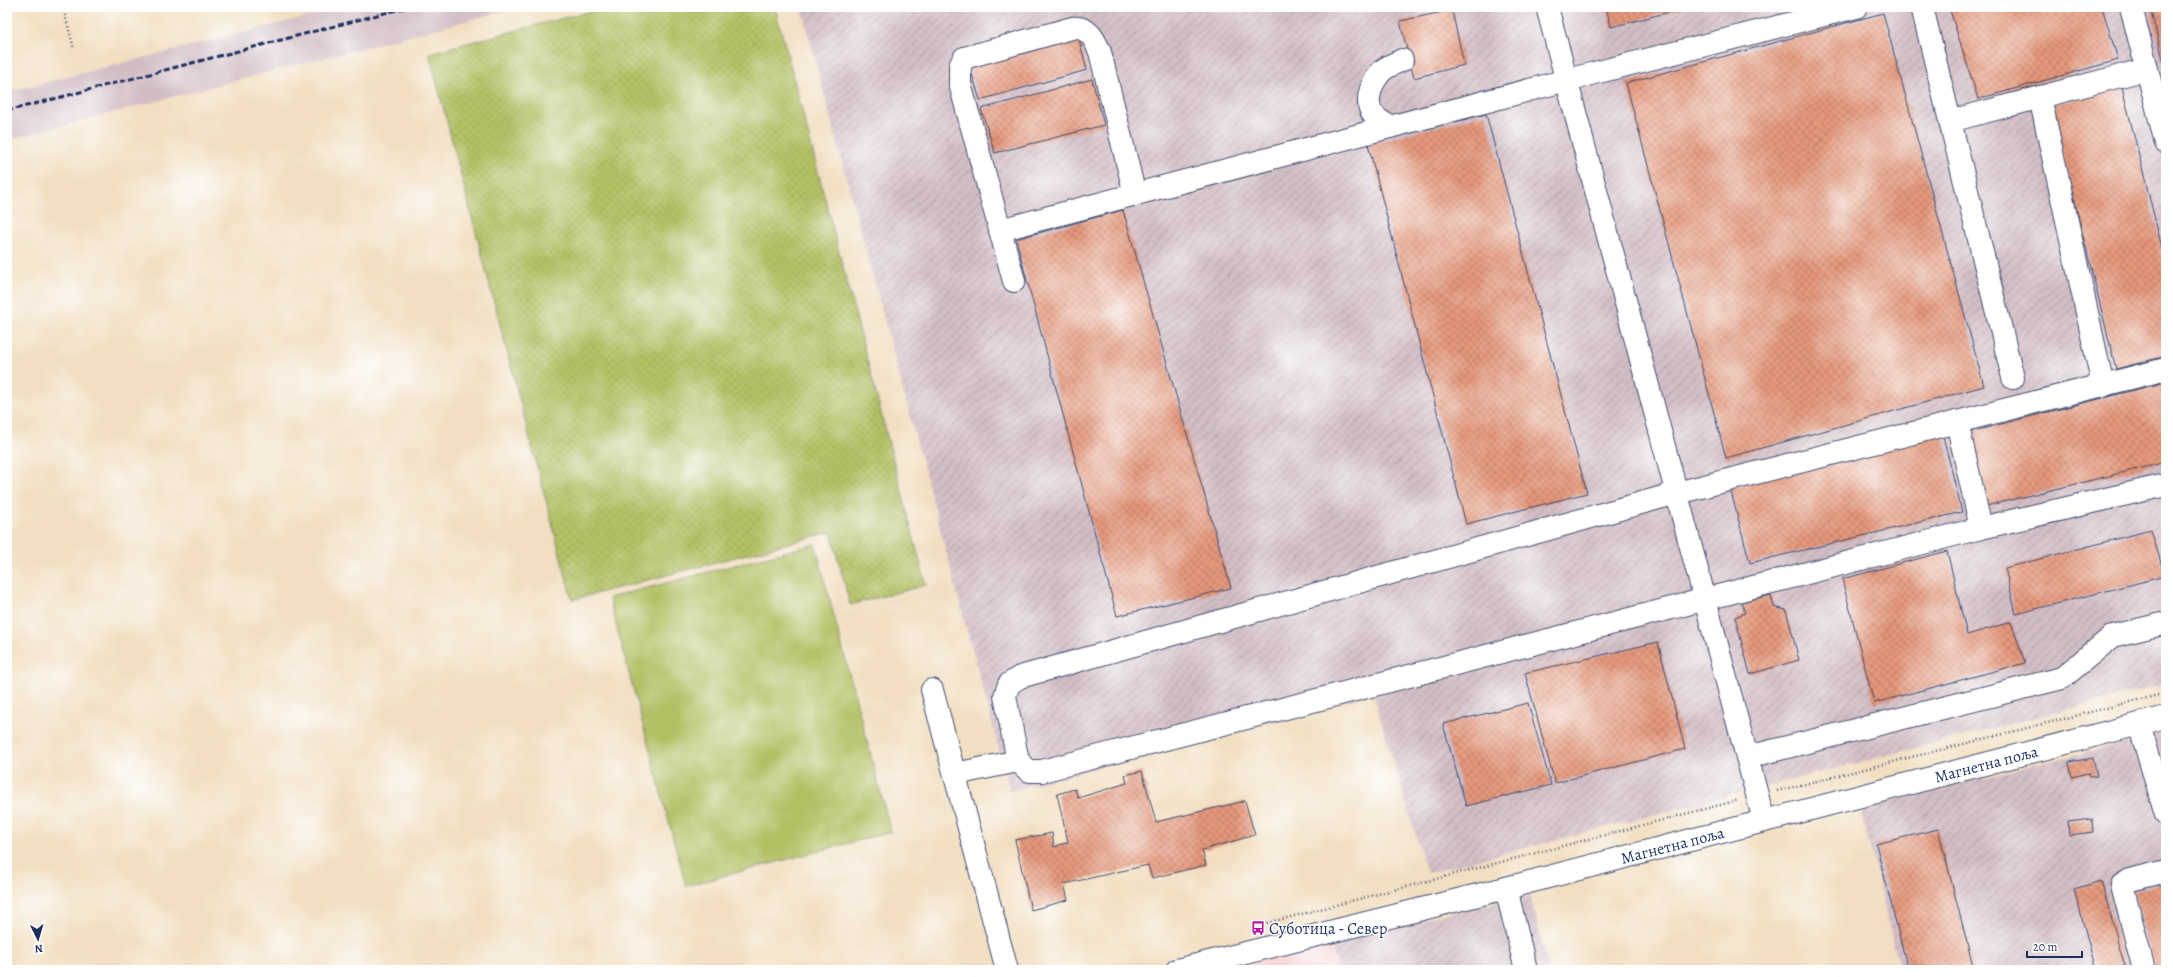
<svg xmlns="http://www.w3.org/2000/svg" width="2173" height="977" font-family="Alegreya,serif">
	<defs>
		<pattern id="industrial-furrows" width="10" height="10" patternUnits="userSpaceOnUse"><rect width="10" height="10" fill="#d2bdc5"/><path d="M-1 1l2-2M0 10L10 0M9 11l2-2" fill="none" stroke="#aa9aa3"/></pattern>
		<pattern id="grass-dots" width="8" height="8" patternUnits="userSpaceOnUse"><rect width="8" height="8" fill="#b2c063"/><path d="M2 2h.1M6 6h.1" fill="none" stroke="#98a558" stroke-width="1.8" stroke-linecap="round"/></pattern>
		<pattern id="building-cross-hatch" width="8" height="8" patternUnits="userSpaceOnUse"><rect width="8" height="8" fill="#e6987a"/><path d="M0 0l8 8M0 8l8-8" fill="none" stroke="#ba7c67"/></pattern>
	</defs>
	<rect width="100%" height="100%" fill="#fff"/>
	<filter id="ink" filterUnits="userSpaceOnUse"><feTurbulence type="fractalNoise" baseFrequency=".025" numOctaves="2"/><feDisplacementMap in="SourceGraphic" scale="8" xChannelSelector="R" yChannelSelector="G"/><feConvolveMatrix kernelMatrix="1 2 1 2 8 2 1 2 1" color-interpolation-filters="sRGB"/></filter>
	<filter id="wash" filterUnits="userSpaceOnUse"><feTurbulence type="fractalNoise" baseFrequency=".012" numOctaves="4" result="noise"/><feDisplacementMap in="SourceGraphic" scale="16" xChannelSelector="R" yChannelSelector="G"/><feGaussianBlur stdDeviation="0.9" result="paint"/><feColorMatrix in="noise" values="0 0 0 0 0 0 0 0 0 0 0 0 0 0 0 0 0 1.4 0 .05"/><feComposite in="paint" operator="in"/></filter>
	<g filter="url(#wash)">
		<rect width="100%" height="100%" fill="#f2dec0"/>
		<polygon fill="#f7cfd0" points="1330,940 1338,970 1214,970"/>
		<g fill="url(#industrial-furrows)">
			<polygon points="801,7 2166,7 2166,684 1427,873 1373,694 1010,791"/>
			<polygon points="2166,733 2166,970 1900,970 1860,807"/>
			<polygon points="1530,895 1549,970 1338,970 1330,940"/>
		</g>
		<polygon fill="#d2bdc5" points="345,7 520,7 7,140 7,92"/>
		<polygon fill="url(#grass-dots)" stroke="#667860" points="606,7 775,7 926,585 850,605 831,532 572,600 429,53"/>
		<polygon fill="#b2c063" stroke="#667860" points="815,544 891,832 686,886 609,598"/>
		<g id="blocks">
			<g fill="url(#building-cross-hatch)">
				<polygon points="1606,7 1685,7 1685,8 1611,27"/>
				<polygon points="1949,7 2102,7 2118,60 1978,99"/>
				<polygon points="2150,7 2166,7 2166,67 2165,67"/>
				<polygon points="1452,10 1464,65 1414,78 1400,21"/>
				<polygon points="1883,13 1984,386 1726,458 1626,83"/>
				<polygon points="1077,31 1087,70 980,100 968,61"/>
				<polygon points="1092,79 1104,125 995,153 981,109"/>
				<polygon points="2122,87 2166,264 2166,356 2116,369 2051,105"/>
				<polygon points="1486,114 1587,493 1466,524 1368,144"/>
				<polygon points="1123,210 1231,588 1117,616 1016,239"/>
				<polygon points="2166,382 2166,462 1986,506 1970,432"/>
				<polygon points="1942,432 1962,512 1750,563 1730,488"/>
				<polygon points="2151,530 2165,576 2016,614 2005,568"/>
				<polygon points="1947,551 1967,635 2011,622 2025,663 1874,703 1842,579"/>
				<polygon points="1771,595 1774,607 1786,610 1799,660 1750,674 1735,617 1745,613 1741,602"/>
				<polygon points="1658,642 1685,749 1555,783 1525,673"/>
				<polygon points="1528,703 1551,785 1466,806 1443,724"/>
				<polygon points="2093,758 2097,776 2089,777 2088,773 2072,777 2069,762"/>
				<polygon points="1142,771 1156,822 1245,801 1255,835 1202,850 1206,865 1152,878 1148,865 1064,884 1068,900 1031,910 1015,840 1052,833 1054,847 1068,842 1057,794 1075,789 1078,798 1127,783 1125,775"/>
				<polygon points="2092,819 2093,832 2069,835 2068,822"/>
				<polygon points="1938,829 1974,970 1908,970 1876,844"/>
				<polygon points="2101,881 2126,970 2096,970 2074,889"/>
				<polygon points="2166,882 2166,970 2155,970 2134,891"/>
			</g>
		</g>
	</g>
	<g filter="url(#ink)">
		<use href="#blocks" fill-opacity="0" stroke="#3b496d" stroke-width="1"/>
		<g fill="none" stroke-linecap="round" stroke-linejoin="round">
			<defs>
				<g id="minor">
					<polyline points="1547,7 1764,821"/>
					<polyline points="1922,7 2013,378"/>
					<polyline points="2131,7 2166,143"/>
					<polyline points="2040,97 2103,386"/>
					<polyline points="1950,121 2147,69"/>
					<path d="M1390 127C1384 123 1374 118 1371 111 1365 98 1373 79 1383 70 1388 66 1396 63 1402 60"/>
					<polyline points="1000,230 1567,80 1856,7"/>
					<path d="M1014 281 960 84V66L964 58 1072 28C1088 26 1094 38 1100 52L1135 195"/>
					<polyline points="2166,369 1677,493 1020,677 1009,684 1005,696 1018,761 1029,771 1042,771 1981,528 2166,485"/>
					<polyline points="1957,422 1981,528"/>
					<polyline points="932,690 1007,970"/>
					<polyline points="2139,724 2166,814"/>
					<polyline points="1748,757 2062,678 2113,636 2166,623"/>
					<polyline points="955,774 1018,761"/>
					<polyline points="1506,888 1526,970"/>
					<path id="s1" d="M1177 970 1506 888 2166 717"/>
					<polyline points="2144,970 2122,885 2130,880 2166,871"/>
				</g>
			</defs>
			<use href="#minor" stroke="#3b496d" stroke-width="24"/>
			<g stroke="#3b496d" stroke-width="2.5" stroke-dasharray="1 3" stroke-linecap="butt">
				<polyline points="63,7 74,49"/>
				<polyline points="1777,791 2166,693"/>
				<polyline points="1267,923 1739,800"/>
			</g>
			<use href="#minor" stroke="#fff" stroke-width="22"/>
			<polyline stroke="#1b2f5e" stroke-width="3" stroke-dasharray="6 3" stroke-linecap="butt" points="7,111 408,7"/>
		</g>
	</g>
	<defs>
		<symbol id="bus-bare" viewBox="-9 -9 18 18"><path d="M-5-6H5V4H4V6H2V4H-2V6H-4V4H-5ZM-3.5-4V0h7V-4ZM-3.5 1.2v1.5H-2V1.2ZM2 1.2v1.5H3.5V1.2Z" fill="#b5179e" stroke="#fff" stroke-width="2.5" paint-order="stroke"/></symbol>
	</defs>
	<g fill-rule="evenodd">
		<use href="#bus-bare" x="1248" y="918" width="20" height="20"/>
	</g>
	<g text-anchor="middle" stroke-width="3" stroke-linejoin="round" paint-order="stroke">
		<g font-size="16" fill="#1b2f5e" stroke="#fff">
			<text dy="6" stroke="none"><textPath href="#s1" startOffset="835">Магнетна поља</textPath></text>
			<text dy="6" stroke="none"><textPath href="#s1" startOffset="511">Магнетна поља</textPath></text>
		</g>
		<g font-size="16" fill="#1b2f5e" stroke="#fff" text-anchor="start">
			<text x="1269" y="934">Суботица - Север</text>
		</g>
	</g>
	<rect width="2173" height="977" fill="none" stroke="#fff" stroke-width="24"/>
	<g transform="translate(38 939) rotate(175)" stroke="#ffffff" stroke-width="3" paint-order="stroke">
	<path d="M0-3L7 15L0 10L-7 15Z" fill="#1b2f5e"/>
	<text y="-6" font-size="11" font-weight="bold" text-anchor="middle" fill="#1b2f5e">N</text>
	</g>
	<path d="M2027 951v6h55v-6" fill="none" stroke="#1b2f5e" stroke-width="2"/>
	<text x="2033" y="951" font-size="12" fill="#1b2f5e" stroke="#ffffff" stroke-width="3" paint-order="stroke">20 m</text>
</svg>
